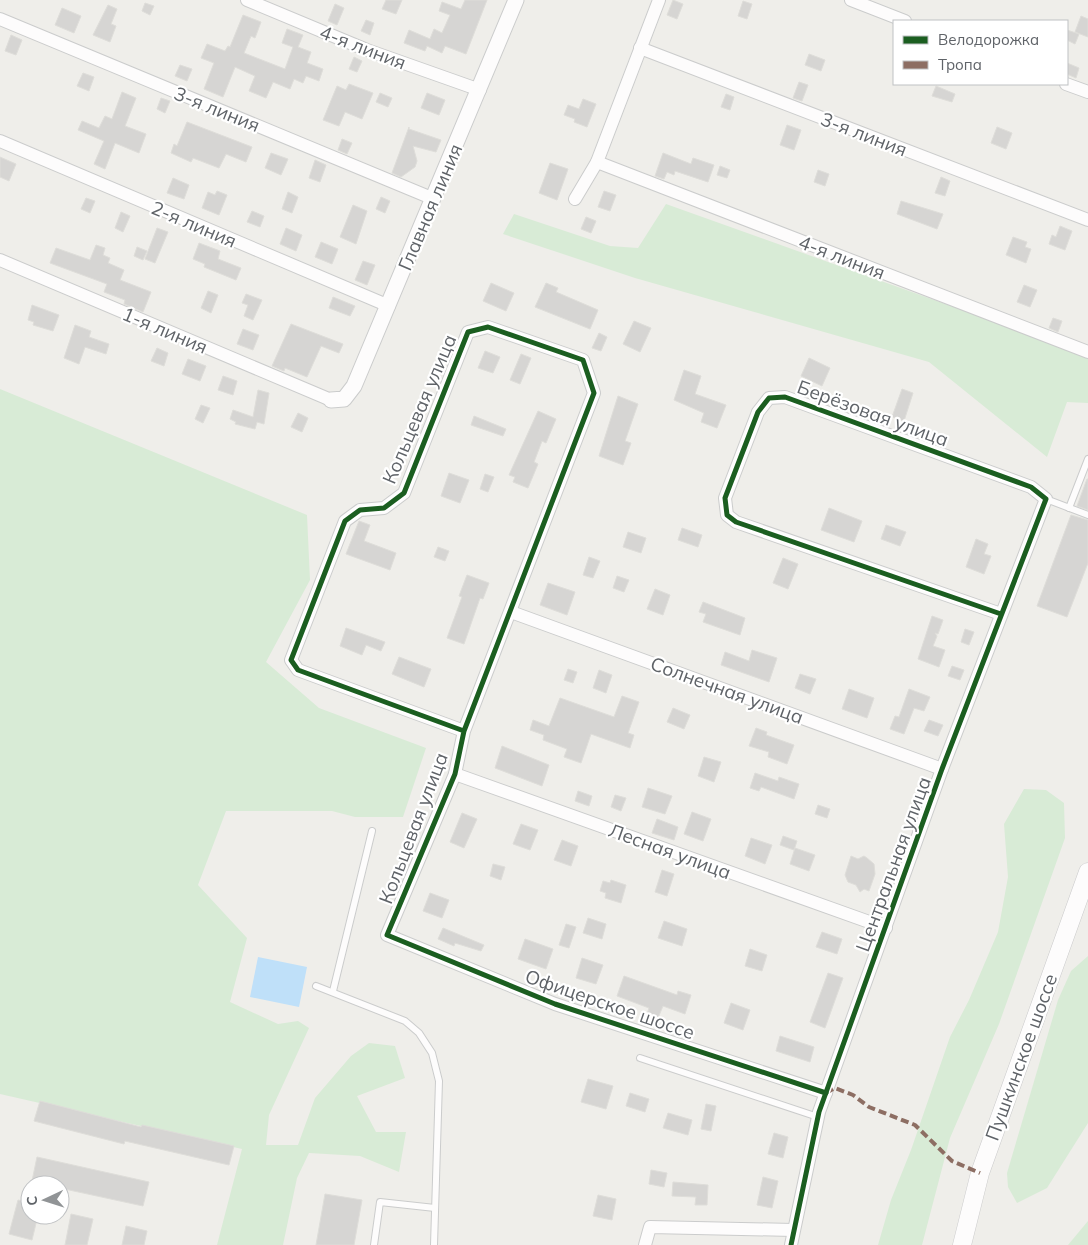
<svg xmlns="http://www.w3.org/2000/svg" width="1088" height="1245" font-family="Mulish,sans-serif">
	<rect width="100%" height="100%" fill="#efeeea"/>
	<g fill="#d8ebd6">
		<polygon points="666,204 1088,355 1088,403 1067,402 1047,457 929,362 635,278 503,234 514,214 610,246 638,248"/>
		<polygon points="0,389 307,515 310,580 266,662 319,708 426,748 403,817 355,817 332,811 226,811 198,885 247,938 230,1002 278,1024 298,1021 309,1028 269,1115 266,1145 298,1145 315,1098 351,1056 369,1043 395,1046 405,1078 357,1096 376,1132 406,1132 399,1172 360,1156 309,1153 297,1178 283,1245 217,1245 242,1149 0,1094"/>
		<polygon points="1024,789 1046,790 1064,803 1065,838 999,1024 950,1138 922,1245 878,1245 891,1200 911,1150 950,1037 969,1000 998,932 1008,877 1004,824"/>
		<polygon points="1088,956 1088,1123 1047,1188 1017,1203 1008,1187 1007,1173 1058,1000 1071,971"/>
		<polygon points="1088,1221 1088,1245 1068,1245"/>
	</g>
	<polygon fill="#bfe0f9" points="258,957 307,967 299,1007 250,997"/>
	<g fill="#d6d5d3" stroke="#deddd9">
		<polygon points="386,0 402,0 396,14 382,9"/>
		<polygon points="465,0 487,0 466,54 445,46 442,53 427,46 425,51 404,43 409,30 430,39 434,29 442,33 450,15 439,11 442,2 461,9"/>
		<polygon points="673,0 683,4 677,19 667,15"/>
		<polygon points="743,1 752,4 747,19 738,16"/>
		<polygon points="145,3 154,6 150,15 142,11"/>
		<polygon points="335,4 344,8 337,25 328,21"/>
		<polygon points="108,5 117,9 111,24 116,26 110,42 93,35"/>
		<polygon points="62,8 81,16 74,33 55,25"/>
		<polygon points="243,15 261,22 255,38 251,36 244,53 285,69 293,47 282,43 287,29 303,35 298,47 311,52 307,63 323,69 319,81 306,76 303,83 294,79 290,89 273,82 266,98 249,91 255,76 235,67 223,97 204,89 214,63 201,58 207,44 225,51 228,46 230,47"/>
		<polygon points="1081,16 1088,19 1088,37 1075,32"/>
		<polygon points="366,20 374,23 370,35 361,31"/>
		<polygon points="1067,30 1079,34 1075,44 1067,40"/>
		<polygon points="11,35 22,40 16,55 5,51"/>
		<polygon points="809,54 825,60 821,71 805,65"/>
		<polygon points="354,57 362,61 357,72 349,69"/>
		<polygon points="1067,63 1079,68 1076,78 1067,74"/>
		<polygon points="180,65 192,69 187,81 175,76"/>
		<polygon points="83,73 94,77 89,91 77,86"/>
		<polygon points="799,82 808,85 802,101 793,98"/>
		<polygon points="349,84 373,93 362,119 345,112 339,126 323,120 337,86 346,90"/>
		<polygon points="936,86 955,94 952,102 932,96"/>
		<polygon points="122,92 136,98 125,126 146,134 139,153 115,143 105,169 94,164 104,141 78,130 82,121 99,128 105,116 112,119"/>
		<polygon points="380,93 392,98 388,107 376,102"/>
		<polygon points="427,93 445,100 439,115 421,108"/>
		<polygon points="726,94 734,97 730,110 721,107"/>
		<polygon points="161,98 170,101 165,113 157,109"/>
		<polygon points="583,99 596,104 587,127 574,122 575,119 564,115 568,105 579,109"/>
		<polygon points="187,122 252,147 246,162 226,154 219,168 193,158 191,162 171,153 174,144 177,146"/>
		<polygon points="787,125 801,130 794,150 780,145"/>
		<polygon points="409,127 409,129 441,140 436,152 413,146 417,161 415,167 401,177 392,173"/>
		<polygon points="997,127 1012,133 1006,149 991,143"/>
		<polygon points="342,139 352,143 347,154 338,150"/>
		<polygon points="271,153 288,159 281,175 265,168"/>
		<polygon points="663,153 691,164 693,158 714,165 708,182 675,171 674,175 667,172 664,179 655,176"/>
		<polygon points="0,157 16,164 9,181 0,177"/>
		<polygon points="315,160 326,165 320,182 309,178"/>
		<polygon points="550,163 568,169 557,200 539,193"/>
		<polygon points="720,166 730,170 727,178 717,175"/>
		<polygon points="818,170 829,174 825,186 814,182"/>
		<polygon points="941,177 950,181 945,196 935,193"/>
		<polygon points="173,178 189,185 184,199 167,193"/>
		<polygon points="217,191 227,195 219,215 202,208 208,192 215,195"/>
		<polygon points="604,191 616,195 610,211 598,207"/>
		<polygon points="288,192 298,197 292,213 282,209"/>
		<polygon points="381,197 390,201 385,213 376,209"/>
		<polygon points="86,198 95,201 90,213 81,209"/>
		<polygon points="901,201 943,214 937,229 897,214"/>
		<polygon points="353,205 367,211 356,244 340,237"/>
		<polygon points="252,211 264,216 260,227 247,222"/>
		<polygon points="121,212 130,216 123,232 115,228"/>
		<polygon points="586,217 596,221 591,233 581,229"/>
		<polygon points="1060,226 1072,231 1065,250 1049,244 1052,235 1056,237"/>
		<polygon points="157,228 168,232 155,263 145,259"/>
		<polygon points="286,228 302,235 296,251 280,244"/>
		<polygon points="1013,237 1027,242 1025,247 1031,249 1026,263 1006,255"/>
		<polygon points="321,242 338,249 332,264 315,257"/>
		<polygon points="199,243 220,251 218,259 241,268 236,280 204,267 205,264 193,259"/>
		<polygon points="96,245 105,248 103,255 110,258 108,263 124,270 120,280 151,292 143,312 124,304 125,300 104,292 107,284 50,263 56,248 90,260"/>
		<polygon points="137,247 147,251 143,260 134,256"/>
		<polygon points="363,261 375,265 367,285 355,280"/>
		<polygon points="491,283 514,293 506,311 483,301"/>
		<polygon points="546,283 558,288 556,292 598,310 590,329 535,307"/>
		<polygon points="1024,285 1037,290 1030,307 1017,302"/>
		<polygon points="208,291 218,295 211,313 201,308"/>
		<polygon points="246,294 262,300 253,320 244,316 248,305 242,303"/>
		<polygon points="333,297 355,306 350,316 329,308"/>
		<polygon points="32,305 59,315 53,331 33,325 34,322 28,320"/>
		<polygon points="1053,318 1062,321 1058,332 1049,328"/>
		<polygon points="634,321 651,328 640,352 623,344"/>
		<polygon points="291,324 343,344 339,353 321,346 307,377 285,368 284,371 272,366"/>
		<polygon points="75,325 91,331 89,337 109,344 106,354 85,347 79,364 64,358"/>
		<polygon points="243,329 259,335 253,350 237,344"/>
		<polygon points="599,333 607,337 601,351 592,348"/>
		<polygon points="157,348 168,353 164,366 151,361"/>
		<polygon points="485,351 500,357 493,373 478,368"/>
		<polygon points="521,354 531,358 520,384 510,380"/>
		<polygon points="809,358 830,368 822,386 801,376"/>
		<polygon points="188,359 206,366 200,381 182,374"/>
		<polygon points="684,370 701,376 695,394 726,405 717,428 701,422 704,413 674,400"/>
		<polygon points="223,376 237,381 233,395 218,390"/>
		<polygon points="902,389 913,393 904,421 892,417"/>
		<polygon points="258,390 269,393 264,424 257,422 255,429 235,424 236,422 230,419 233,410 253,417"/>
		<polygon points="618,396 638,404 625,441 631,443 623,465 599,456"/>
		<polygon points="201,405 210,408 203,423 195,419"/>
		<polygon points="538,411 556,419 546,443 542,441 534,462 538,464 528,488 513,482 515,477 509,475"/>
		<polygon points="298,413 308,418 302,432 291,427"/>
		<polygon points="474,416 506,429 503,436 471,425"/>
		<polygon points="449,473 469,480 460,503 441,496"/>
		<polygon points="485,474 494,477 488,492 480,489"/>
		<polygon points="1087,479 1088,479 1088,510 1077,506"/>
		<polygon points="829,508 862,521 854,542 821,530"/>
		<polygon points="1071,515 1088,520 1088,563 1067,617 1037,606"/>
		<polygon points="359,521 370,525 364,541 396,553 390,570 346,554"/>
		<polygon points="886,525 906,532 900,546 881,539"/>
		<polygon points="682,528 702,535 698,547 678,540"/>
		<polygon points="628,532 646,538 641,553 623,547"/>
		<polygon points="976,539 988,544 984,554 991,556 984,574 966,567"/>
		<polygon points="438,547 449,551 445,561 434,557"/>
		<polygon points="589,557 600,561 593,578 583,575"/>
		<polygon points="783,558 798,564 788,589 773,583"/>
		<polygon points="467,575 489,583 483,599 480,598 464,644 447,638 462,597 459,596"/>
		<polygon points="617,576 629,580 624,592 613,588"/>
		<polygon points="548,583 575,592 567,615 540,605"/>
		<polygon points="655,589 670,595 663,615 647,609"/>
		<polygon points="703,602 745,618 740,635 703,622 706,614 699,612"/>
		<polygon points="932,616 943,620 938,634 935,633 937,636 933,646 945,650 939,667 918,659"/>
		<polygon points="346,628 385,642 381,651 366,645 362,655 340,646"/>
		<polygon points="965,629 974,632 969,645 961,642"/>
		<polygon points="752,650 777,658 769,682 721,665 725,652 749,661"/>
		<polygon points="399,657 431,669 424,687 392,674"/>
		<polygon points="952,666 964,670 960,680 948,676"/>
		<polygon points="568,669 577,672 573,683 564,680"/>
		<polygon points="599,670 612,675 606,693 593,688"/>
		<polygon points="800,674 816,679 810,694 795,688"/>
		<polygon points="849,689 874,698 867,718 842,709"/>
		<polygon points="909,689 930,697 924,711 914,708 904,734 890,729 895,716 899,717"/>
		<polygon points="622,696 639,702 628,733 634,735 630,748 591,734 581,763 564,757 567,749 543,740 544,735 530,730 533,720 549,726 560,698 614,717"/>
		<polygon points="673,708 690,715 684,729 667,722"/>
		<polygon points="929,720 943,725 938,736 924,731"/>
		<polygon points="756,728 767,732 766,735 794,745 787,764 768,757 769,752 749,746"/>
		<polygon points="502,746 549,765 542,786 495,768"/>
		<polygon points="704,757 721,762 714,782 698,776"/>
		<polygon points="755,773 778,781 779,777 799,784 794,799 761,787 759,791 750,788"/>
		<polygon points="648,788 672,796 665,814 642,807"/>
		<polygon points="578,791 592,796 589,806 575,801"/>
		<polygon points="615,795 626,798 621,811 611,807"/>
		<polygon points="818,805 830,809 827,818 815,814"/>
		<polygon points="692,812 711,819 703,841 684,834"/>
		<polygon points="462,813 477,819 464,848 450,842"/>
		<polygon points="657,819 678,827 674,840 652,833"/>
		<polygon points="521,824 538,830 530,850 513,844"/>
		<polygon points="783,836 797,841 794,850 780,845"/>
		<polygon points="751,838 772,845 765,864 745,856"/>
		<polygon points="562,840 578,846 571,866 554,860"/>
		<polygon points="795,848 815,855 809,871 790,864"/>
		<polygon points="851,856 858,859 864,856 867,858 874,864 875,874 869,891 864,889 860,892 856,885 848,882 845,875"/>
		<polygon points="493,864 505,867 501,880 490,876"/>
		<polygon points="662,870 674,874 667,896 655,892"/>
		<polygon points="611,880 626,885 621,903 605,898 606,893 600,891 603,881 610,883"/>
		<polygon points="430,893 449,900 442,918 423,911"/>
		<polygon points="588,918 606,924 602,939 583,933"/>
		<polygon points="664,921 687,929 682,946 658,938"/>
		<polygon points="566,924 576,927 569,948 559,945"/>
		<polygon points="443,928 484,945 481,951 455,943 454,946 438,939"/>
		<polygon points="822,932 842,939 837,954 816,947"/>
		<polygon points="525,939 553,949 546,969 518,959"/>
		<polygon points="750,949 767,955 762,971 745,966"/>
		<polygon points="582,958 603,965 596,984 576,978"/>
		<polygon points="828,973 843,978 825,1028 810,1022"/>
		<polygon points="624,976 677,995 678,991 691,995 685,1014 663,1006 658,1018 647,1014 649,1008 617,996"/>
		<polygon points="731,1003 750,1010 743,1030 724,1023"/>
		<polygon points="780,1036 814,1047 810,1062 776,1051"/>
		<polygon points="588,1079 613,1086 606,1109 581,1102"/>
		<polygon points="630,1093 649,1099 645,1112 626,1106"/>
		<polygon points="40,1101 141,1127 142,1125 234,1146 229,1165 125,1141 124,1144 34,1121"/>
		<polygon points="706,1104 716,1106 711,1131 701,1129"/>
		<polygon points="668,1113 692,1120 688,1135 663,1128"/>
		<polygon points="774,1133 788,1137 783,1158 768,1154"/>
		<polygon points="37,1157 149,1182 143,1206 60,1188 60,1185 32,1181"/>
		<polygon points="651,1170 667,1173 664,1187 649,1184"/>
		<polygon points="763,1177 778,1181 772,1208 757,1205"/>
		<polygon points="673,1182 708,1185 707,1205 695,1205 696,1197 672,1196"/>
		<polygon points="325,1194 362,1200 354,1245 316,1245"/>
		<polygon points="598,1195 616,1199 612,1220 593,1216"/>
		<polygon points="18,1200 30,1203 30,1215 38,1215 32,1240 9,1234"/>
		<polygon points="71,1214 93,1219 87,1245 65,1245"/>
		<polygon points="126,1226 147,1231 144,1245 122,1245"/>
	</g>
	<g fill="none" stroke-linecap="round" stroke-linejoin="round">
		<defs>
			<g id="service">
				<polyline points="1046,499 1088,515"/>
				<polyline points="1069,508 1088,459"/>
				<polyline points="316,986 405,1021 419,1033 432,1053 439,1081 434,1245"/>
				<polyline points="333,991 372,831"/>
				<polyline points="640,1058 818,1117"/>
				<polyline points="374,1245 380,1202 435,1208"/>
			</g>
			<g id="minor">
				<polyline points="247,0 367,50 480,90"/>
				<polyline points="851,0 905,21"/>
				<polyline points="0,19 434,199"/>
				<polyline points="640,48 1088,220"/>
				<polyline points="1066,84 1088,92"/>
				<polyline points="0,141 389,306"/>
				<polyline points="597,162 1088,352"/>
				<polyline points="575,199 597,162 659,0"/>
				<polyline points="0,260 331,400"/>
				<polyline points="511,612 942,769"/>
				<polyline points="464,731 298,670 291,660 345,521 360,510 384,508 404,493 468,332 488,327 583,360 594,393 464,731 455,774 387,935 555,1004 826,1093"/>
				<polyline points="455,774 886,928"/>
				<polyline points="645,1245 650,1227 793,1230"/>
				<polyline points="791,1245 819,1112 942,769 1046,499 1031,487 785,397 769,398 758,412 725,498 727,515 736,522 1001,614"/>
			</g>
			<polyline id="tertiary" points="331,400 344,399 354,386 516,0"/>
			<polyline id="secondary" points="962,1245 980,1173 1088,872"/>
		</defs>
		<use href="#service" stroke="#cbcccc" stroke-width="8"/>
		<use href="#minor" stroke="#cbcccc" stroke-width="14"/>
		<use href="#tertiary" stroke="#cbcccc" stroke-width="17"/>
		<use href="#secondary" stroke="#cacacb" stroke-width="19"/>
		<use href="#service" stroke="#fdfcfc" stroke-width="6"/>
		<use href="#minor" stroke="#fdfcfc" stroke-width="12"/>
		<use href="#tertiary" stroke="#fdfcfc" stroke-width="15"/>
		<use href="#secondary" stroke="#fdfcfc" stroke-width="18"/>
		<polyline stroke="#8d6e63" stroke-width="4" stroke-dasharray="8 4" stroke-linecap="butt" points="826,1093 835,1088 853,1095 869,1107 915,1125 952,1161 980,1173"/>
		<defs>
			<g id="cycleway">
				<polyline points="464,731 298,670 291,660 345,521 360,510 384,508 404,493 468,332 488,327 583,360 594,393 464,731 455,774 387,935 555,1004 826,1093"/>
				<polyline points="791,1245 819,1112 942,769 1046,499 1031,487 785,397 769,398 758,412 725,498 727,515 736,522 1001,614"/>
			</g>
		</defs>
		<use href="#cycleway" stroke="#fff" stroke-width="8"/>
		<use href="#cycleway" stroke="#1b5e20" stroke-width="5"/>
	</g>
	<g text-anchor="middle" stroke-width="4.5" stroke-linejoin="round" paint-order="stroke">
		<g font-size="19" fill="#5f6368" stroke="#fff">
			<text transform="translate(363 47) rotate(21)" y="7">4-я линия</text>
			<text transform="translate(217 109) rotate(22)" y="7">3-я линия</text>
			<text transform="translate(864 134) rotate(21)" y="7">3-я линия</text>
			<text transform="translate(430 207) rotate(-67)" y="7">Главная линия</text>
			<text transform="translate(194 224) rotate(23)" y="7">2-я линия</text>
			<text transform="translate(842 257) rotate(21)" y="7">4-я линия</text>
			<text transform="translate(165 330) rotate(23)" y="7">1-я линия</text>
			<text transform="translate(419 409) rotate(-67)" y="7">Кольцевая улица</text>
			<text transform="translate(873 413) rotate(20)" y="7">Берёзовая улица</text>
			<text transform="translate(727 690) rotate(20)" y="7">Солнечная улица</text>
			<text transform="translate(413 828) rotate(-69)" y="7">Кольцевая улица</text>
			<text transform="translate(670 851) rotate(20)" y="7">Лесная улица</text>
			<text transform="translate(893 864) rotate(-70)" y="7">Центральная улица</text>
			<text transform="translate(610 1004) rotate(19)" y="7">Офицерское шоссе</text>
			<text transform="translate(1021 1057) rotate(-70)" y="7">Пушкинское шоссе</text>
		</g>
	</g>
	<rect x="893" y="20" width="175" height="65" fill="#ffffff" stroke="#bfc1c3"/>
	<rect x="903" y="36" width="25" height="8" fill="#1b5e20" stroke="#bfc1c3"/>
	<text x="938" y="45" font-size="15" fill="#5f6368">Велодорожка</text>
	<rect x="903" y="61" width="25" height="8" fill="#8d6e63" stroke="#bfc1c3"/>
	<text x="938" y="70" font-size="15" fill="#5f6368">Тропа</text>
	<g transform="translate(45 1200) rotate(266)"><circle r="24" fill="#ffffff" stroke="#bfc1c3"/>
	<path d="M0-4L9 19L0 12L-9 19Z" fill="#919496"/>
	<text y="-8" font-size="14" font-weight="bold" text-anchor="middle" fill="#5f6368">С</text>
	</g>
</svg>
